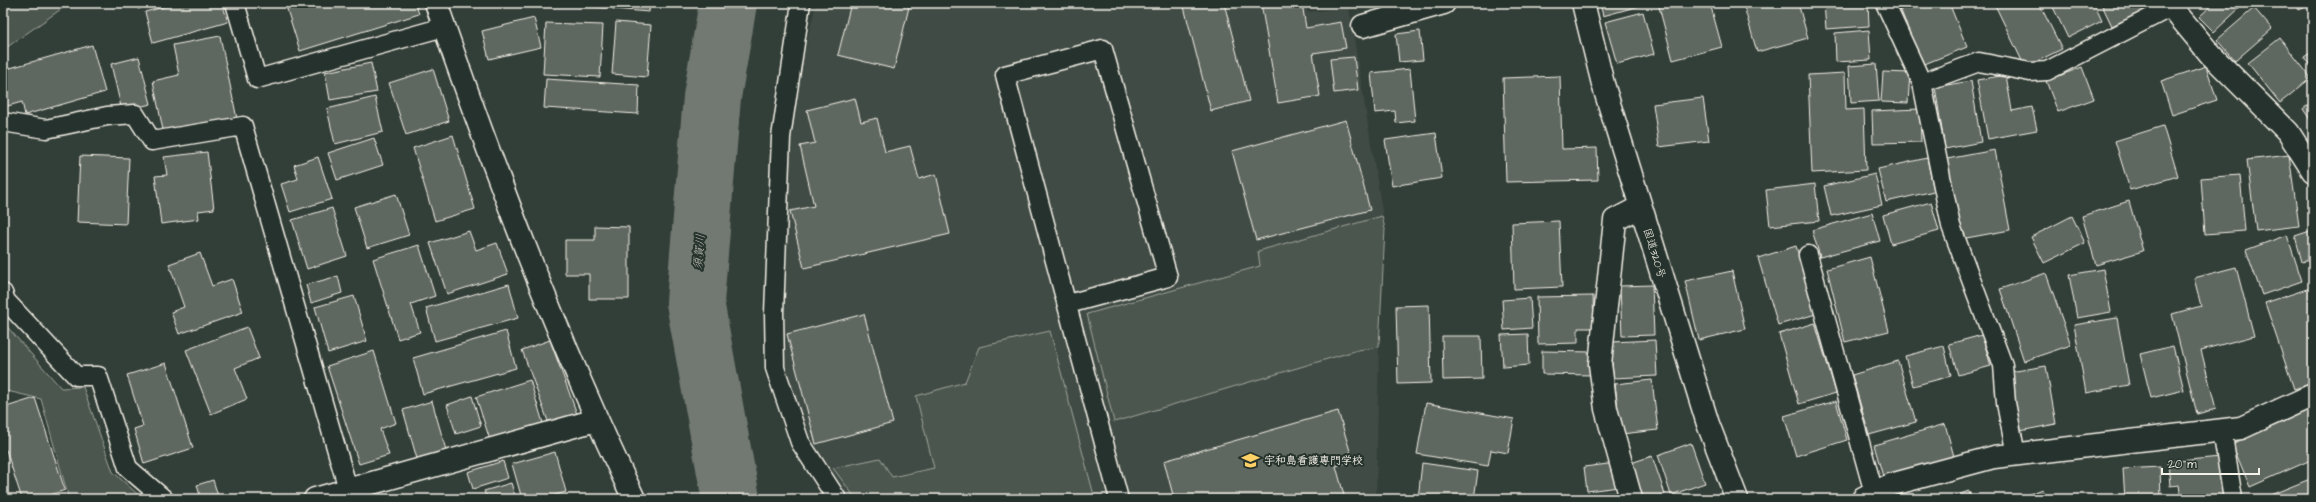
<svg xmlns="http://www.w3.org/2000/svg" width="2316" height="502" font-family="'Architects Daughter','Klee One',sans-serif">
	<rect width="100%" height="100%" fill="#323e38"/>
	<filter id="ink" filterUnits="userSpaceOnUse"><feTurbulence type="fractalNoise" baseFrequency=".025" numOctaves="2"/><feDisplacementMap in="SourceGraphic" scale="8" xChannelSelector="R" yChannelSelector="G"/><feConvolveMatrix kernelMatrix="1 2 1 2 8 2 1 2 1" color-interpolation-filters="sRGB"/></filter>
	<g filter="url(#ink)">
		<polygon fill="#404b44" points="816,3 1306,3 1307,12 1349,8 1385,229 1379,347 1376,499 849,499 818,452 793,399 785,370 780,314 791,110"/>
		<g fill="#4c564f" stroke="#a0a49c">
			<polygon points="3,3 63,3 64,7 3,50"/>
			<polygon points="1382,216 1385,229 1379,347 1358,350 1114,422 1087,314 1260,266 1258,251"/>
			<polygon points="3,322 61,388 83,387 113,472 143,499 69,499 41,399 3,390"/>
			<polygon points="1050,331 1095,499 856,499 833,468 880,458 892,477 934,468 916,396 965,382 979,347"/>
		</g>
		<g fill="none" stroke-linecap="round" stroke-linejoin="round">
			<polyline stroke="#727972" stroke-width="58" points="728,3 712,97 695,302 731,499"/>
		</g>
		<g fill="#5f6861" stroke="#f4f1e8">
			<polygon points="136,3 154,3 138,9"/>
			<polygon points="178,3 222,3 228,22 153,43 145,12"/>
			<polygon points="285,3 415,3 419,14 300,51"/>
			<polygon points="571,3 606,3 606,8 571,5"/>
			<polygon points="614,3 650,3 649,12 613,9"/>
			<polygon points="851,3 910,3 894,69 838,55"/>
			<polygon points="1183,3 1224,3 1249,101 1211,111"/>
			<polygon points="1261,3 1302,3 1306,28 1341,22 1346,48 1313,53 1320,96 1278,103"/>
			<polygon points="1600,3 1638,3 1639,6 1603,16"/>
			<polygon points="1658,3 1710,3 1722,47 1673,60"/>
			<polygon points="1743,3 1798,3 1808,38 1757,52"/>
			<polygon points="1824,3 1868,3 1869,26 1826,29"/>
			<polygon points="1898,3 1949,3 1967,47 1922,65"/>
			<polygon points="1994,3 2039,3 2062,49 2025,67"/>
			<polygon points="2051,3 2094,3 2102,21 2068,38"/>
			<polygon points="2101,3 2152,3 2153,6 2112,26"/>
			<polygon points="2214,3 2245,3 2214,32 2199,17"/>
			<polygon points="2295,3 2313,3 2298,10"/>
			<polygon points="2254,8 2272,29 2235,61 2217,40"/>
			<polygon points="1643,12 1654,54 1617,64 1605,22"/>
			<polygon points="534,18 541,47 489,59 482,31"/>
			<polygon points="616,22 651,25 647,77 612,74"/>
			<polygon points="546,23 603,25 600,77 543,74"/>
			<polygon points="1869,30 1871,60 1836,62 1835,33"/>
			<polygon points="1420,31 1423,60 1399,62 1396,34"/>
			<polygon points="220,36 237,119 164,135 153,81 179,75 173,45"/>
			<polygon points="2280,38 2311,78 2280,103 2248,63"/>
			<polygon points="92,45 105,92 25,115 22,102 4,107 3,70"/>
			<polygon points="2313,51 2313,70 2304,57"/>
			<polygon points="139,57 151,104 122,111 111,64"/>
			<polygon points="1354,57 1358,90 1334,93 1330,59"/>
			<polygon points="371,63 377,92 330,100 325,72"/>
			<polygon points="1876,64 1879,101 1851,103 1849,66"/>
			<polygon points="2206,66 2217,100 2172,115 2161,81"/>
			<polygon points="2082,67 2094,99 2058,112 2046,81"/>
			<polygon points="433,69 449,121 406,135 389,83"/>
			<polygon points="1410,69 1415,121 1396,123 1395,111 1375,113 1371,73"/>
			<polygon points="1883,72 1910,73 1908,103 1881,102"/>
			<polygon points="1845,73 1846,110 1864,109 1866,170 1812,173 1808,75"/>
			<polygon points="2006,75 2012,111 2032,107 2037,130 1988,139 1977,80"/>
			<polygon points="1560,76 1562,149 1597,148 1598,180 1506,182 1503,78"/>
			<polygon points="546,79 639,85 638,114 544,108"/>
			<polygon points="1971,81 1981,142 1945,149 1935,87"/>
			<polygon points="375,97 383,132 335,144 327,109"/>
			<polygon points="855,98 861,122 877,118 885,152 910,146 919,179 936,174 950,234 804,268 790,211 814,206 800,146 815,143 807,110"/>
			<polygon points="1703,98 1709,141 1659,147 1653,104"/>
			<polygon points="2313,101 2313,124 2303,109"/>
			<polygon points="1920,109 1921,142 1873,143 1872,111"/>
			<polygon points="1346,120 1370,210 1256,240 1232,151"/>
			<polygon points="2163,126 2178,176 2130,190 2115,141"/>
			<polygon points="1436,133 1442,178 1392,186 1385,140"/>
			<polygon points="453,135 475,209 435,221 413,148"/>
			<polygon points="374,138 383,165 337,180 328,153"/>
			<polygon points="1995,150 2010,230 1961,239 1947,159"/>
			<polygon points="207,152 214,209 198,211 199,219 161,224 155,176 167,175 164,157"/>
			<polygon points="2289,155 2299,226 2256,231 2247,160"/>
			<polygon points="80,156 129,158 126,224 77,222"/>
			<polygon points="318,157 332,199 290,212 281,184 298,179 294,165"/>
			<polygon points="1927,158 1934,191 1886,202 1878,169"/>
			<polygon points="1875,174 1882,205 1831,216 1824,186"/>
			<polygon points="2240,175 2245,231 2205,234 2201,178"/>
			<polygon points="1815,184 1819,221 1770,226 1766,190"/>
			<polygon points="396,194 409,235 367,248 354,207"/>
			<polygon points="2129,201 2143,251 2096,265 2082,216"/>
			<polygon points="1931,202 1939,231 1891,244 1883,215"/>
			<polygon points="332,208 347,256 307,269 292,220"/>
			<polygon points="1872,213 1880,241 1820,257 1812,230"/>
			<polygon points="2072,216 2085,243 2044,263 2031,237"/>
			<polygon points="1559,221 1562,287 1514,289 1512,223"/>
			<polygon points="595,226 629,227 629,299 589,299 589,274 565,274 565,240 595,240"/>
			<polygon points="2313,230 2313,259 2302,262 2295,236"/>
			<polygon points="469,231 476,250 497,243 508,274 447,294 430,243"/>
			<polygon points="2287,235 2302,281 2262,295 2246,250"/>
			<polygon points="419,245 435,296 411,304 420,332 398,339 373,259"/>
			<polygon points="1796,246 1816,314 1778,325 1758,258"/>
			<polygon points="200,253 212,286 232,279 243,312 179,334 171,312 184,307 169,264"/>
			<polygon points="1870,257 1889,331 1845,342 1827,269"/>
			<polygon points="2236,267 2254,336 2201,350 2216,409 2197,414 2172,314 2201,306 2194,278"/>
			<polygon points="2103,269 2111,312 2077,318 2069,275"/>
			<polygon points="1732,271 1745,329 1699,340 1685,281"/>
			<polygon points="2046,273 2071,345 2024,361 2000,289"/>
			<polygon points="338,276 342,293 311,303 306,285"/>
			<polygon points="509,284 518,318 435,341 426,308"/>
			<polygon points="1652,285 1654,335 1622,336 1620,286"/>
			<polygon points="2310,288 2313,296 2313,383 2294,389 2265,303"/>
			<polygon points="354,296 367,341 328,353 315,307"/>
			<polygon points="1593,296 1594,328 1578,328 1578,343 1538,344 1537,297"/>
			<polygon points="1530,298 1532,328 1504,330 1502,300"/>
			<polygon points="1429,305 1431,383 1398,384 1396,306"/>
			<polygon points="864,314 893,423 816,444 787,334"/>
			<polygon points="2117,318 2129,385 2086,393 2074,325"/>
			<polygon points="1815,323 1836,393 1799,404 1779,334"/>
			<polygon points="247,327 259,358 235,368 247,399 211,414 186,350"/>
			<polygon points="506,331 516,368 423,394 413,358"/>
			<polygon points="1528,334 1529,365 1503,367 1501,335"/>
			<polygon points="1982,335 1991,366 1958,375 1949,344"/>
			<polygon points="1442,336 1481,336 1482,379 1443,380"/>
			<polygon points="550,340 577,414 549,424 522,350"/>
			<polygon points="1655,340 1657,376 1613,378 1611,342"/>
			<polygon points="1944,346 1951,376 1913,386 1905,356"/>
			<polygon points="2173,346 2184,390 2151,398 2140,354"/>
			<polygon points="374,351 396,423 380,429 389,455 359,464 327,366"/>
			<polygon points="1542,351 1592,352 1592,375 1542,374"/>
			<polygon points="1898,361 1916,422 1869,435 1852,375"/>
			<polygon points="166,363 193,448 144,464 134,429 143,426 127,375"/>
			<polygon points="2046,366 2056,424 2020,431 2010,372"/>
			<polygon points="530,380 543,423 490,440 476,397"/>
			<polygon points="1652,380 1658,430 1621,434 1615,384"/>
			<polygon points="472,396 481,426 456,434 447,405"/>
			<polygon points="35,398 65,490 39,499 22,499 6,450 3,451 3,408"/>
			<polygon points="432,401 446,450 417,459 403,410"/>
			<polygon points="1836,401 1847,440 1796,456 1784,416"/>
			<polygon points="1426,403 1514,419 1508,453 1491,450 1488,466 1417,454"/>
			<polygon points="2313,408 2313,459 2250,487 2232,444"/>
			<polygon points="1338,411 1353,461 1336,466 1345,499 1174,499 1164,461"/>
			<polygon points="1945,424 1955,460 1884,480 1874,445"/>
			<polygon points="1691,443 1705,483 1671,495 1658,455"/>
			<polygon points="555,452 566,492 541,499 522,499 512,464"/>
			<polygon points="1652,456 1665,494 1652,499 1640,499 1628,464"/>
			<polygon points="2220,457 2224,498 2181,499 2179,485 2170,486 2168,462"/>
			<polygon points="503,461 508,478 473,489 468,472"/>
			<polygon points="1422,463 1478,471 1474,499 1418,499"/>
			<polygon points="1616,463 1619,487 1587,491 1584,467"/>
			<polygon points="2160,467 2161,499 2125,499 2123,469"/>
			<polygon points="2310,479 2313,487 2313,499 2269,499 2268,496"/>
			<polygon points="213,480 219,499 201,499 197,485"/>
			<polygon points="511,483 516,499 487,499 484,491"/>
			<polygon points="2043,489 2047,499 2016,499"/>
			<polygon points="1969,491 1971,499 1946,499"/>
			<polygon points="1615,493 1615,499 1574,499 1574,494"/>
		</g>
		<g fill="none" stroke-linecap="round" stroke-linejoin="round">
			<defs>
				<g id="service">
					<polyline points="235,3 257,79 444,27"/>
					<polyline points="801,3 781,137 774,313 775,368 800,442 837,499"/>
					<polyline points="1885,3 1922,83 1951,226 2003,365 2006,403 2016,455"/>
					<polyline points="1922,83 1979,62 2030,72 2047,71 2179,3"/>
					<polyline points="3,122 46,129 107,116 135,114 152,141 243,126 348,489"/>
					<polyline points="1808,255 1874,493"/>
					<polyline points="3,293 6,301 76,376 98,376 128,468 164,499"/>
					<polyline points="1068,304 1168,277 1103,49 1005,75 1119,499"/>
					<polyline points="2222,430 2233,499"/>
				</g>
				<g id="minor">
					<path d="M436 3C494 171 557 339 634 499"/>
					<polyline points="2168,3 2211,55 2288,132 2313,171"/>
					<polyline points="1363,26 1444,3"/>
					<polyline points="315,499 596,420"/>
					<polyline points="1631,499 1606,409 1600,364 1615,220 1640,207"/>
					<polyline points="1863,499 1890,485 1994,457 2241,428 2313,395"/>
				</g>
				<polyline id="tertiary" points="1583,3 1603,84 1708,424 1737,499"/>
			</defs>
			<use href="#service" stroke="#f4f1e8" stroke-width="21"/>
			<use href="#minor" stroke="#f4f1e8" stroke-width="25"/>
			<use href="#tertiary" stroke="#f4f1e8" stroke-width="25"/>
			<use href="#service" stroke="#26332d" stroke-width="18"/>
			<use href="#minor" stroke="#26332d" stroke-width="22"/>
			<use href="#tertiary" stroke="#26332d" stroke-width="22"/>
		</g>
	</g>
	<defs>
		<symbol id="university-bare" viewBox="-9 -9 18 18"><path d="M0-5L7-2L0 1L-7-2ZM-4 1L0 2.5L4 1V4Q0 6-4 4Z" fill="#ffd166" stroke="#26332d" stroke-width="2.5" paint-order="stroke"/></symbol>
	</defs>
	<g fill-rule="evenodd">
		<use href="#university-bare" x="1238" y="448" width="25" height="25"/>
	</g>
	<g text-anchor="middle" stroke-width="4" stroke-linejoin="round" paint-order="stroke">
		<g font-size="11" fill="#f4f1e8" stroke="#26332d">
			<text transform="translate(1655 253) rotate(73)" y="4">国道320号</text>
		</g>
		<g font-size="11" font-weight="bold" fill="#f4f1e8" stroke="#26332d" text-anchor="start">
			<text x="1264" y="464">宇和島看護専門学校</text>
		</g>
		<g font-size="12" font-style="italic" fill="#babbb3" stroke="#26332d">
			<text transform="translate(699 252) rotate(-85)" y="4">須賀川</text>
		</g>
	</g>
	<rect width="2316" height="502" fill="none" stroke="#26332d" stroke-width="16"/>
	<rect x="8" y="8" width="2300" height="486" fill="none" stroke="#f4f1e8" stroke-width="1.5" filter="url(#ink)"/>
	<path d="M2162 468v6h97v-6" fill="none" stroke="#f4f1e8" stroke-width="2"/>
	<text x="2168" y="468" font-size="12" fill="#f4f1e8" stroke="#26332d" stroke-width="3" paint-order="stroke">20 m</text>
</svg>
